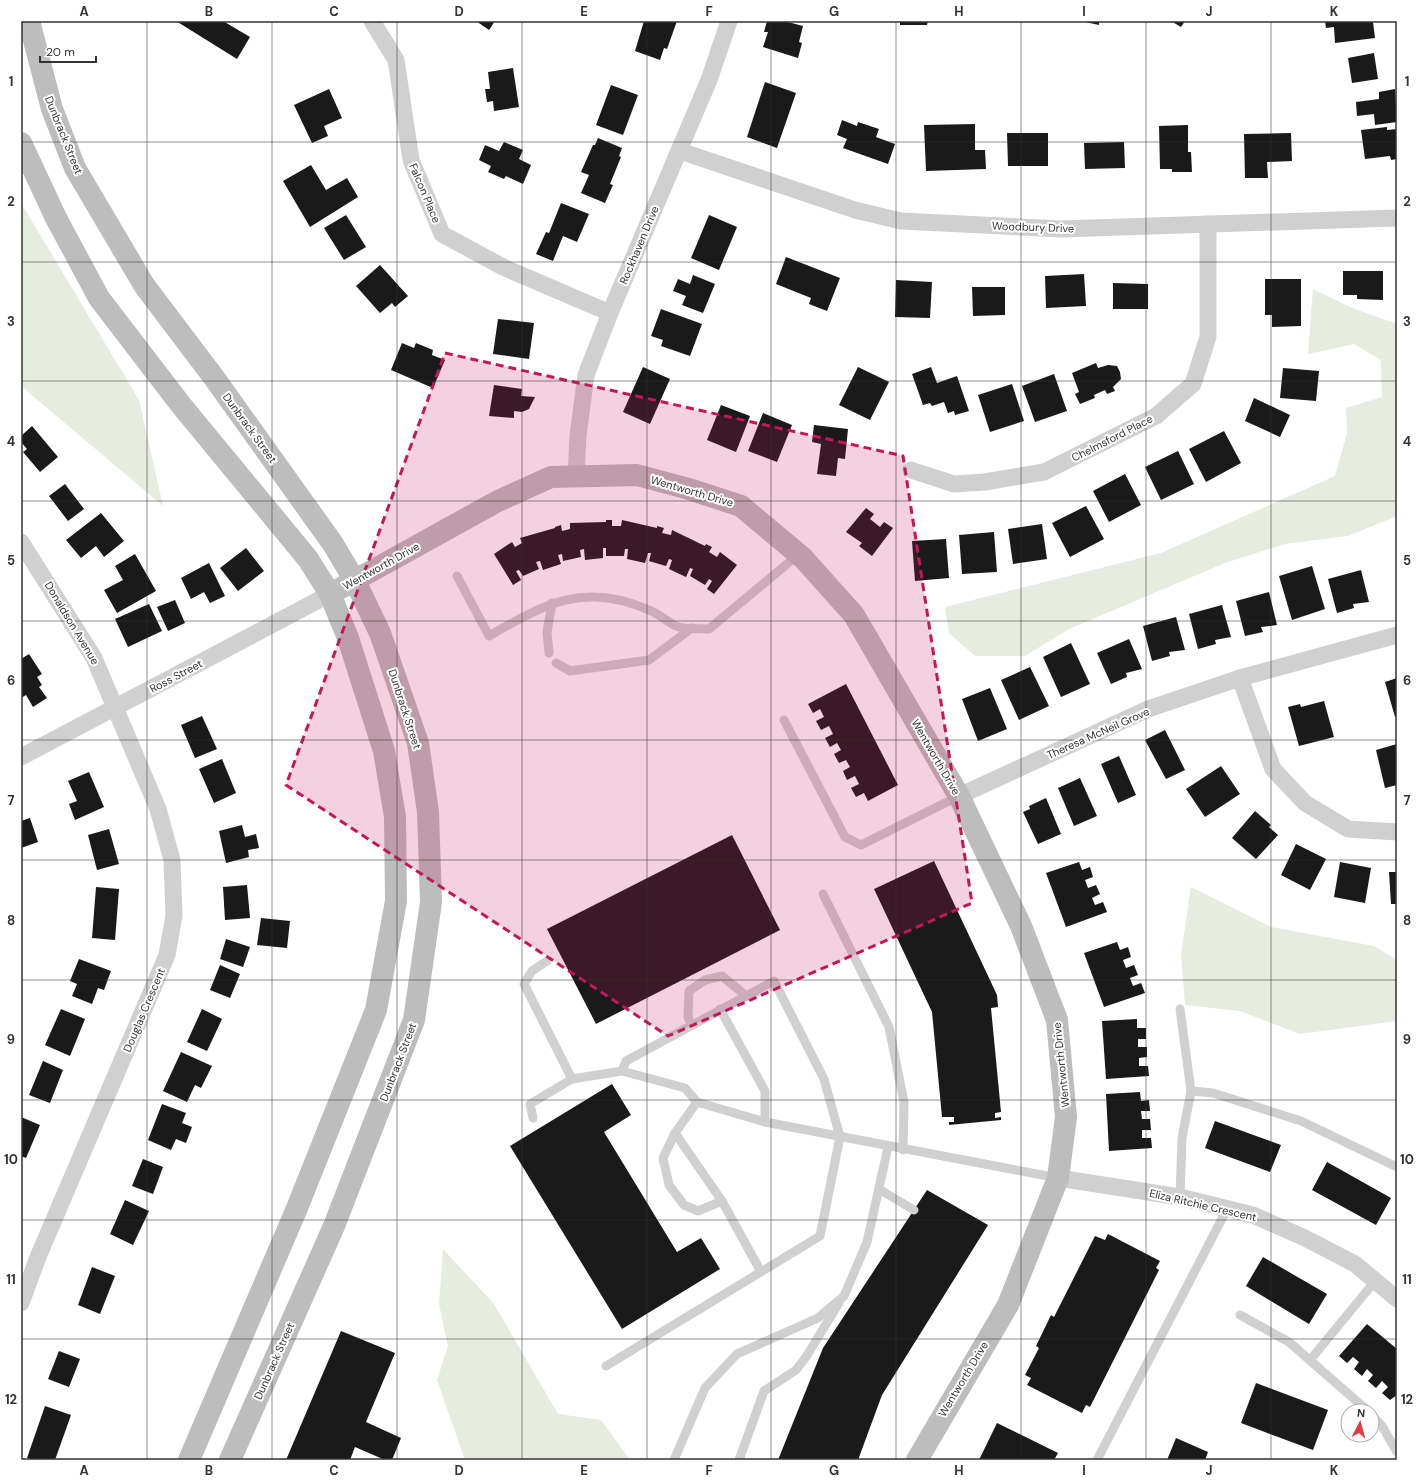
<svg xmlns="http://www.w3.org/2000/svg" width="1418" height="1481" font-family="'DM Sans',sans-serif">
	<rect width="100%" height="100%" fill="#fff"/>
	<g fill="#e6ecdf">
		<polygon points="21,203 139,400 163,506 21,386"/>
		<polygon points="1313,289 1352,308 1397,324 1397,516 1348,536 1285,544 1225,563 1069,629 1025,656 975,656 949,633 945,607 1161,553 1335,476 1347,433 1346,408 1382,397 1381,360 1354,344 1308,354"/>
		<polygon points="1191,887 1271,927 1374,946 1397,960 1397,1021 1300,1034 1240,1011 1185,1005 1181,955"/>
		<polygon points="443,1249 494,1304 558,1414 601,1420 630,1460 465,1460 437,1380 448,1346 439,1304"/>
	</g>
	<g fill="#1a1a1a">
		<polygon points="176,21 223,21 250,37 237,59"/>
		<polygon points="476,21 495,21 489,30"/>
		<polygon points="644,21 677,21 667,49 664,48 660,60 635,51"/>
		<polygon points="767,21 784,21 803,26 799,42 802,43 798,58 763,47 768,32 764,32"/>
		<polygon points="900,21 928,21 927,25 900,25"/>
		<polygon points="1081,21 1099,21 1099,25"/>
		<polygon points="1171,21 1185,21 1181,27"/>
		<polygon points="1325,21 1373,22 1375,38 1335,43 1334,27 1326,28"/>
		<polygon points="1374,53 1378,79 1352,83 1348,58"/>
		<polygon points="513,68 519,107 494,111 493,101 487,102 485,89 490,89 488,72"/>
		<polygon points="765,82 796,93 777,148 747,137"/>
		<polygon points="611,85 638,95 623,135 596,125"/>
		<polygon points="329,89 342,118 324,126 328,136 312,143 294,105"/>
		<polygon points="1395,89 1397,122 1375,125 1374,114 1357,116 1356,102 1379,99 1379,92"/>
		<polygon points="842,120 857,126 858,122 879,129 876,137 895,144 888,164 843,148 847,139 837,135"/>
		<polygon points="975,124 975,150 985,150 986,169 926,171 924,125"/>
		<polygon points="1188,125 1188,152 1191,152 1192,172 1172,172 1172,169 1160,169 1159,126"/>
		<polygon points="1387,127 1387,130 1397,129 1397,159 1391,160 1390,156 1365,159 1361,130"/>
		<polygon points="1007,133 1048,133 1048,166 1008,166"/>
		<polygon points="1291,133 1292,161 1267,162 1268,178 1245,178 1244,134"/>
		<polygon points="598,138 622,148 619,156 621,157 610,184 613,185 605,203 581,193 589,175 581,172 593,145 595,145"/>
		<polygon points="504,142 523,150 519,159 531,165 523,184 506,176 504,179 488,172 491,166 479,160 485,145 499,151"/>
		<polygon points="1124,142 1125,168 1085,169 1084,143"/>
		<polygon points="311,165 326,190 347,178 358,197 310,227 283,181"/>
		<polygon points="561,203 589,214 577,242 563,236 553,261 536,254 546,232 549,233"/>
		<polygon points="346,215 366,247 344,260 324,228"/>
		<polygon points="709,215 737,227 719,270 691,258"/>
		<polygon points="786,257 840,278 827,311 809,304 811,298 776,284"/>
		<polygon points="380,265 408,296 395,307 392,303 380,313 356,286"/>
		<polygon points="1343,271 1383,271 1383,300 1357,299 1357,295 1343,295"/>
		<polygon points="1084,274 1086,306 1046,308 1045,276"/>
		<polygon points="693,275 715,284 703,313 682,305 686,296 673,291 678,279 690,284"/>
		<polygon points="1265,279 1301,279 1301,326 1272,327 1272,315 1265,315"/>
		<polygon points="896,280 932,282 930,318 895,317"/>
		<polygon points="1113,283 1148,284 1148,309 1113,309"/>
		<polygon points="972,287 1005,287 1005,315 973,316"/>
		<polygon points="661,309 702,324 690,356 661,346 663,340 651,336"/>
		<polygon points="498,319 534,323 529,359 493,354"/>
		<polygon points="402,343 414,348 416,343 433,350 432,355 445,360 433,388 391,370"/>
		<polygon points="1096,363 1098,368 1108,365 1117,366 1120,372 1121,379 1113,387 1115,391 1107,394 1105,390 1094,395 1095,398 1080,404 1075,394 1079,392 1072,373"/>
		<polygon points="643,367 670,379 650,424 623,412"/>
		<polygon points="858,367 889,382 870,420 839,405"/>
		<polygon points="931,367 937,383 957,376 969,411 955,415 954,411 948,413 944,402 932,406 930,403 923,405 912,374"/>
		<polygon points="1283,368 1319,371 1316,401 1280,398"/>
		<polygon points="1054,374 1067,411 1035,422 1022,386"/>
		<polygon points="1012,384 1024,421 990,432 978,395"/>
		<polygon points="494,385 522,389 521,396 535,397 529,409 522,412 514,411 514,418 489,416"/>
		<polygon points="1254,398 1290,415 1280,437 1245,421"/>
		<polygon points="721,405 750,416 736,452 707,440"/>
		<polygon points="763,413 792,425 777,462 748,451"/>
		<polygon points="814,425 848,429 845,459 838,458 836,476 817,474 821,444 812,442"/>
		<polygon points="32,426 58,457 40,472 23,452 27,449 21,442 21,436"/>
		<polygon points="1224,431 1241,463 1206,482 1189,449"/>
		<polygon points="1178,451 1194,484 1161,500 1145,467"/>
		<polygon points="1125,474 1141,505 1109,522 1093,491"/>
		<polygon points="65,484 84,509 68,521 49,496"/>
		<polygon points="1086,506 1104,539 1070,557 1052,523"/>
		<polygon points="866,508 874,514 870,519 880,527 884,522 893,528 872,556 859,546 862,543 846,532"/>
		<polygon points="101,513 124,541 104,557 96,546 81,558 66,540"/>
		<polygon points="606,520 612,520 612,526 621,526 622,520 657,528 657,526 664,528 662,533 671,535 672,530 705,546 706,544 712,547 709,552 717,557 720,552 737,565 714,594 707,589 712,581 709,579 705,585 690,576 693,569 690,568 686,577 669,569 672,560 669,559 666,566 649,561 651,553 648,553 645,563 627,559 628,549 625,549 624,556 606,556 606,548 603,548 603,558 585,560 584,549 580,550 581,557 563,561 562,554 558,555 561,564 543,570 540,561 536,562 539,569 523,576 519,570 516,571 521,580 513,585 494,554 512,542 515,547 522,543 520,538 555,528 555,527 561,525 562,531 570,529 570,523 606,522"/>
		<polygon points="1042,524 1047,559 1013,564 1008,529"/>
		<polygon points="994,532 997,572 962,574 959,535"/>
		<polygon points="946,539 949,578 915,581 912,541"/>
		<polygon points="246,548 264,571 238,591 220,568"/>
		<polygon points="135,554 156,591 117,613 104,590 123,580 115,566"/>
		<polygon points="209,563 225,596 210,603 204,592 191,599 181,578"/>
		<polygon points="1312,566 1325,609 1292,620 1279,576"/>
		<polygon points="1361,570 1369,602 1353,604 1354,608 1337,613 1328,579"/>
		<polygon points="1269,592 1277,625 1261,627 1263,632 1245,636 1236,601"/>
		<polygon points="175,600 185,623 168,631 157,607"/>
		<polygon points="149,604 162,631 128,647 115,619"/>
		<polygon points="1222,605 1231,637 1215,640 1216,644 1198,649 1189,614"/>
		<polygon points="1176,617 1185,650 1169,652 1170,656 1152,661 1143,626"/>
		<polygon points="1129,639 1142,669 1126,673 1127,677 1111,684 1097,653"/>
		<polygon points="1071,643 1090,684 1061,697 1043,657"/>
		<polygon points="29,654 42,674 37,677 42,685 39,687 47,698 33,707 26,695 21,698 21,659"/>
		<polygon points="1030,667 1049,706 1019,720 1001,680"/>
		<polygon points="1397,678 1397,716 1395,717 1385,682"/>
		<polygon points="846,684 898,785 868,801 864,793 856,797 851,788 859,784 855,776 847,780 843,771 850,767 846,760 839,763 834,754 841,750 837,743 830,747 825,738 833,734 829,726 821,730 816,721 824,717 820,709 813,713 808,704"/>
		<polygon points="990,688 1007,729 978,741 962,699"/>
		<polygon points="1324,701 1334,737 1299,746 1288,707 1300,704 1301,707"/>
		<polygon points="202,716 217,749 195,758 181,725"/>
		<polygon points="1165,730 1185,770 1166,779 1145,740"/>
		<polygon points="1397,744 1397,785 1385,788 1376,750"/>
		<polygon points="1119,756 1136,795 1118,803 1101,764"/>
		<polygon points="222,759 236,793 214,803 199,769"/>
		<polygon points="1221,766 1240,794 1205,817 1186,789"/>
		<polygon points="89,772 104,807 75,820 69,804 77,801 68,781"/>
		<polygon points="1080,778 1097,816 1074,826 1058,788"/>
		<polygon points="1046,798 1061,834 1038,844 1023,812 1030,809 1029,806"/>
		<polygon points="1255,811 1271,825 1269,827 1278,835 1256,859 1232,838"/>
		<polygon points="30,818 38,842 21,848 21,821"/>
		<polygon points="242,825 245,837 256,834 259,848 248,850 249,857 226,863 219,831"/>
		<polygon points="109,829 119,864 97,870 88,835"/>
		<polygon points="732,835 780,930 596,1024 547,929"/>
		<polygon points="1296,844 1326,859 1310,890 1281,875"/>
		<polygon points="934,861 997,995 998,1007 991,1008 1001,1112 995,1113 995,1118 1001,1117 1001,1120 949,1125 949,1122 954,1122 954,1117 942,1117 932,1012 874,889"/>
		<polygon points="1079,862 1082,870 1090,867 1093,877 1085,880 1088,888 1096,885 1100,894 1092,898 1095,905 1103,902 1107,912 1066,927 1046,873"/>
		<polygon points="1340,862 1371,868 1365,903 1334,897"/>
		<polygon points="1389,872 1397,872 1397,904 1391,904"/>
		<polygon points="247,885 250,918 225,920 223,887"/>
		<polygon points="96,887 119,889 115,940 92,938"/>
		<polygon points="261,918 290,921 287,948 257,945"/>
		<polygon points="226,939 250,947 243,967 220,959"/>
		<polygon points="1117,942 1120,950 1128,947 1131,957 1123,960 1126,968 1134,965 1138,975 1130,978 1133,986 1141,983 1145,993 1104,1007 1084,953"/>
		<polygon points="79,959 111,971 104,990 98,988 92,1004 72,996 77,984 70,981"/>
		<polygon points="220,965 240,974 230,998 210,990"/>
		<polygon points="61,1009 85,1019 70,1056 45,1045"/>
		<polygon points="202,1009 222,1019 207,1051 187,1042"/>
		<polygon points="1137,1019 1137,1028 1146,1028 1146,1039 1138,1039 1138,1047 1147,1047 1147,1057 1139,1058 1139,1066 1148,1066 1149,1076 1106,1079 1102,1021"/>
		<polygon points="181,1052 212,1066 201,1088 195,1085 187,1102 163,1091"/>
		<polygon points="43,1061 63,1070 50,1103 29,1095"/>
		<polygon points="612,1084 631,1115 604,1132 677,1252 701,1238 720,1269 622,1329 510,1146"/>
		<polygon points="1140,1092 1141,1101 1149,1100 1150,1111 1141,1111 1142,1119 1150,1119 1151,1130 1142,1130 1142,1138 1151,1138 1152,1148 1109,1151 1106,1094"/>
		<polygon points="162,1104 186,1113 182,1123 192,1127 186,1143 176,1139 171,1150 148,1140"/>
		<polygon points="21,1117 40,1125 26,1158 21,1156"/>
		<polygon points="1215,1121 1281,1145 1270,1172 1205,1148"/>
		<polygon points="143,1159 163,1167 153,1194 132,1186"/>
		<polygon points="1327,1162 1391,1198 1376,1225 1312,1190"/>
		<polygon points="927,1190 988,1225 882,1395 858,1460 778,1460 823,1348"/>
		<polygon points="125,1200 149,1211 133,1245 110,1234"/>
		<polygon points="1108,1234 1160,1261 1156,1268 1159,1270 1090,1407 1086,1405 1082,1413 1027,1385 1031,1378 1025,1375 1039,1348 1036,1346 1051,1315 1054,1317 1095,1236 1105,1240"/>
		<polygon points="1263,1257 1327,1294 1309,1324 1246,1286"/>
		<polygon points="92,1267 115,1276 100,1314 78,1305"/>
		<polygon points="1367,1324 1397,1349 1397,1395 1390,1400 1382,1393 1388,1387 1382,1381 1376,1388 1368,1381 1373,1375 1367,1369 1362,1376 1354,1369 1359,1362 1353,1357 1347,1363 1339,1356"/>
		<polygon points="341,1331 395,1353 366,1422 401,1438 392,1460 385,1460 355,1447 350,1460 286,1460"/>
		<polygon points="59,1351 80,1359 69,1387 48,1379"/>
		<polygon points="1256,1383 1328,1410 1313,1450 1241,1423"/>
		<polygon points="45,1406 71,1415 55,1460 33,1460 27,1458"/>
		<polygon points="997,1423 1058,1453 1054,1460 979,1460"/>
		<polygon points="1176,1438 1208,1452 1205,1460 1167,1460"/>
	</g>
	<g fill="none" stroke-linecap="round" stroke-linejoin="round">
		<g stroke="#d0d0d0" stroke-width="9">
			<path d="M457 576 489 636C545 604 584 581 649 610 659 614 666 621 676 626 684 630 699 628 709 629L799 554"/>
			<polyline points="549,653 547,632 552,603"/>
			<polyline points="556,663 570,671 649,660 692,628"/>
			<polyline points="784,720 845,837 861,845 959,796"/>
			<polyline points="823,894 889,1027 904,1102 903,1150"/>
			<polyline points="547,961 532,971 524,984 572,1079"/>
			<polyline points="720,1009 765,1091 765,1122"/>
			<polyline points="691,1024 688,1017 689,991 705,980 722,976 745,995"/>
			<polyline points="622,1071 685,1088 697,1102 765,1122 1058,1178"/>
			<polyline points="1191,1091 1213,1093 1301,1121 1397,1167"/>
			<polyline points="697,1102 675,1133 722,1201 761,1272"/>
			<polyline points="533,1118 530,1104 572,1079 622,1071 626,1061 774,981 824,1079 840,1137 820,1236 606,1366"/>
			<polyline points="675,1133 663,1158 669,1185 684,1205 698,1211 722,1201"/>
			<polyline points="879,1189 914,1210"/>
			<polyline points="1180,1197 1182,1138 1191,1091 1180,1009"/>
			<polyline points="1240,1315 1289,1342 1368,1411"/>
			<polyline points="1311,1359 1375,1281"/>
			<polyline points="1372,1415 1382,1426 1397,1452"/>
			<polyline points="674,1460 705,1388 737,1354 818,1318 844,1296 867,1242 888,1147"/>
			<polyline points="739,1460 764,1391 796,1370 806,1357 839,1303"/>
			<polyline points="1097,1460 1227,1209"/>
		</g>
		<g stroke="#d0d0d0" stroke-width="17">
			<polyline points="372,21 396,60 411,160 442,234 503,267 610,313"/>
			<polyline points="680,151 855,210 901,221 1061,229 1397,218"/>
			<polyline points="911,470 954,484 985,482 1044,472 1156,416 1193,384 1208,337 1208,224"/>
			<polyline points="576,476 578,436 586,375 610,313 709,80 729,21"/>
			<polyline points="21,542 94,658 158,809 172,860 174,916 167,955 38,1257 21,1303"/>
			<polyline points="1240,678 1273,769 1305,803 1348,829 1397,832"/>
			<polyline points="21,757 330,594"/>
			<polyline points="959,796 1148,709 1240,678 1397,635"/>
			<polyline points="1058,1178 1180,1197 1253,1215 1305,1238 1355,1264 1397,1299"/>
		</g>
		<g stroke="#bdbdbd" stroke-width="22">
			<polyline points="29,21 52,109 75,168 144,285 215,379 333,544 355,581 380,633 418,743 428,812 431,902 414,1020 334,1226 230,1460"/>
			<polyline points="21,143 56,218 99,298 181,405 308,559 330,594 348,638 384,751 395,817 396,901 376,1010 297,1208 189,1460"/>
			<polyline points="330,594 498,501 551,477 637,475 689,489 741,506 803,558 854,615 959,796 1021,926 1057,1020 1066,1117 1058,1178 1008,1305 917,1460"/>
		</g>
	</g>
	<path fill="#c2185b" fill-opacity="0.2" stroke="#c2185b" stroke-width="3" stroke-dasharray="8 5" stroke-linejoin="round" d="M445 353 903 456 972 903 668 1036 286 785Z"/>
	<path fill="none" stroke="#333" stroke-width="1" stroke-opacity="0.55" d="M147 21V1460M272 21V1460M397 21V1460M522 21V1460M647 21V1460M771 21V1460M896 21V1460M1021 21V1460M1146 21V1460M1271 21V1460M21 142H1397M21 262H1397M21 381H1397M21 501H1397M21 621H1397M21 740H1397M21 860H1397M21 980H1397M21 1100H1397M21 1220H1397M21 1339H1397"/>
	<g text-anchor="middle" stroke-width="4" stroke-linejoin="round" paint-order="stroke">
		<g font-size="11" fill="#333" stroke="#fff">
			<text transform="translate(64 135) rotate(68)" y="4">Dunbrack Street</text>
			<text transform="translate(425 193) rotate(67)" y="4">Falcon Place</text>
			<text transform="translate(1033 227) rotate(2)" y="4">Woodbury Drive</text>
			<text transform="translate(639 245) rotate(-67)" y="4">Rockhaven Drive</text>
			<text transform="translate(250 428) rotate(54)" y="4">Dunbrack Street</text>
			<text transform="translate(1112 438) rotate(-27)" y="4">Chelmsford Place</text>
			<text transform="translate(692 491) rotate(16)" y="4">Wentworth Drive</text>
			<text transform="translate(381 566) rotate(-29)" y="4">Wentworth Drive</text>
			<text transform="translate(72 623) rotate(59)" y="4">Donaldson Avenue</text>
			<text transform="translate(176 676) rotate(-28)" y="4">Ross Street</text>
			<text transform="translate(405 709) rotate(72)" y="4">Dunbrack Street</text>
			<text transform="translate(1098 733) rotate(-24)" y="4">Theresa McNeil Grove</text>
			<text transform="translate(936 757) rotate(60)" y="4">Wentworth Drive</text>
			<text transform="translate(144 1010) rotate(-67)" y="4">Douglas Crescent</text>
			<text transform="translate(398 1062) rotate(-69)" y="4">Dunbrack Street</text>
			<text transform="translate(1061 1065) rotate(-96)" y="4">Wentworth Drive</text>
			<text transform="translate(1203 1205) rotate(13)" y="4">Eliza Ritchie Crescent</text>
			<text transform="translate(274 1361) rotate(-66)" y="4">Dunbrack Street</text>
			<text transform="translate(963 1379) rotate(-59)" y="4">Wentworth Drive</text>
		</g>
	</g>
	<rect width="1418" height="1481" fill="none" stroke="#ffffff" stroke-width="44"/>
	<g transform="translate(1360 1423) rotate(6)"><circle r="19" fill="#ffffff" stroke="#adadad"/>
	<path d="M0-3L7 15L0 10L-7 15Z" fill="#e63946"/>
	<text y="-6" font-size="11" font-weight="bold" text-anchor="middle" fill="#333333">N</text>
	</g>
	<path d="M40 56v6h56v-6" fill="none" stroke="#333333" stroke-width="2"/>
	<text x="46" y="56" font-size="12" fill="#333333" stroke="#ffffff" stroke-width="3" paint-order="stroke">20 m</text>
	<rect x="22" y="22" width="1374" height="1437" fill="none" stroke="#333" stroke-width="1.5"/>
	<g font-size="13" text-anchor="middle" font-weight="bold" fill="#333">
		<text x="84" y="16">A</text>
		<text x="209" y="16">B</text>
		<text x="334" y="16">C</text>
		<text x="459" y="16">D</text>
		<text x="584" y="16">E</text>
		<text x="709" y="16">F</text>
		<text x="834" y="16">G</text>
		<text x="959" y="16">H</text>
		<text x="1084" y="16">I</text>
		<text x="1209" y="16">J</text>
		<text x="1334" y="16">K</text>
		<text x="11" y="86">1</text>
		<text x="1407" y="86">1</text>
		<text x="11" y="206">2</text>
		<text x="1407" y="206">2</text>
		<text x="11" y="326">3</text>
		<text x="1407" y="326">3</text>
		<text x="11" y="446">4</text>
		<text x="1407" y="446">4</text>
		<text x="11" y="565">5</text>
		<text x="1407" y="565">5</text>
		<text x="11" y="685">6</text>
		<text x="1407" y="685">6</text>
		<text x="11" y="805">7</text>
		<text x="1407" y="805">7</text>
		<text x="11" y="925">8</text>
		<text x="1407" y="925">8</text>
		<text x="11" y="1044">9</text>
		<text x="1407" y="1044">9</text>
		<text x="11" y="1164">10</text>
		<text x="1407" y="1164">10</text>
		<text x="11" y="1284">11</text>
		<text x="1407" y="1284">11</text>
		<text x="11" y="1404">12</text>
		<text x="1407" y="1404">12</text>
		<text x="84" y="1475">A</text>
		<text x="209" y="1475">B</text>
		<text x="334" y="1475">C</text>
		<text x="459" y="1475">D</text>
		<text x="584" y="1475">E</text>
		<text x="709" y="1475">F</text>
		<text x="834" y="1475">G</text>
		<text x="959" y="1475">H</text>
		<text x="1084" y="1475">I</text>
		<text x="1209" y="1475">J</text>
		<text x="1334" y="1475">K</text>
	</g>
</svg>
